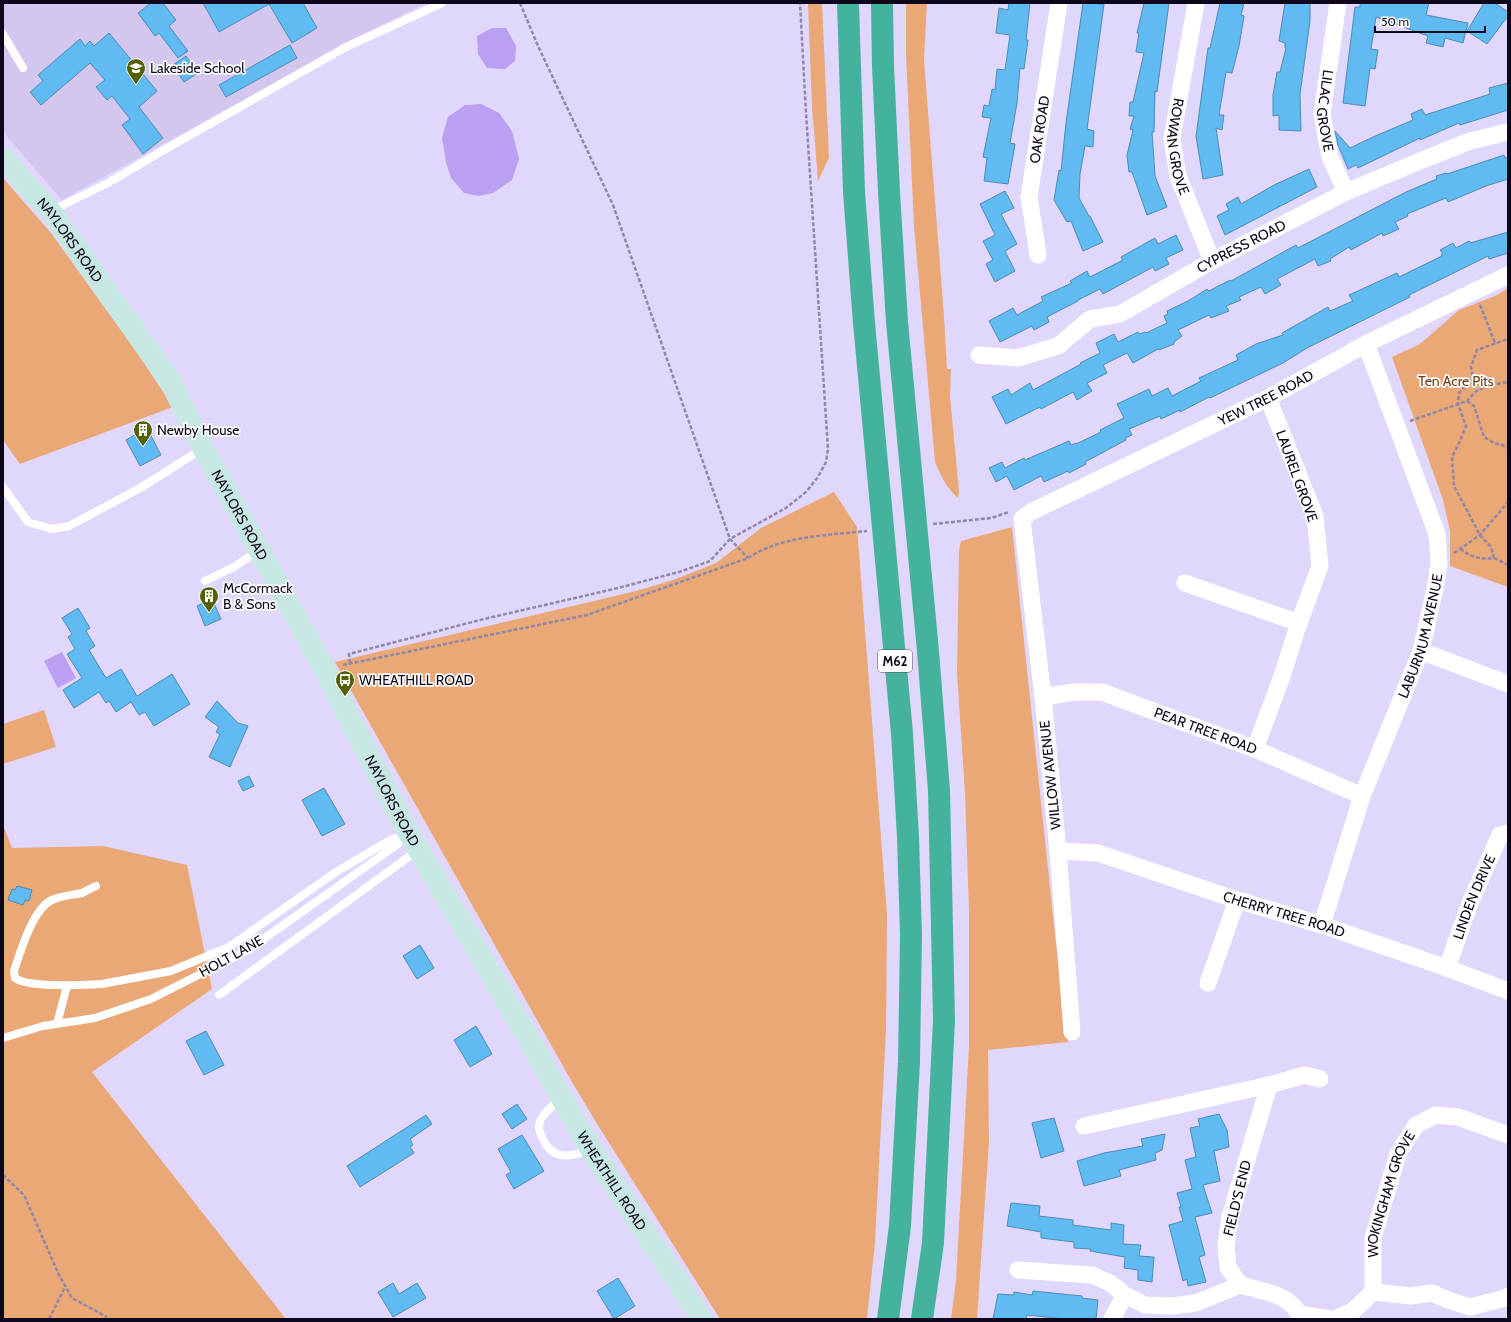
<svg xmlns="http://www.w3.org/2000/svg" width="1511" height="1322" font-family="Cabin,sans-serif">
	<rect width="100%" height="100%" fill="#e1d7fd"/>
	<polygon fill="#d3c7f0" points="3,3 427,3 355,38 62,200 3,132"/>
	<g fill="#e9a876">
		<polygon points="808,3 822,3 829,158 818,181 812,107"/>
		<path d="M906 3H927L924 60 944 316 947 369H951L950 396 959 491 958 498C946 488 941 475 935 462L914 226 906 55Z"/>
		<polygon points="3,178 51,233 138,354 173,407 20,464 3,440"/>
		<polygon points="1508,288 1508,587 1450,566 1450,531 1443,500 1392,357 1420,344 1459,310 1497,295"/>
		<polygon points="834,492 857,527 887,915 886,1030 875,1242 867,1319 720,1319 599,1127 572,1082 335,662 636,591 673,580 716,563 761,528"/>
		<polygon points="1012,527 1055,935 1068,1042 988,1050 989,1142 977,1319 951,1319 956,1280 969,1046 969,911 965,793 957,673 959,551 961,541"/>
		<polygon points="44,710 56,747 3,764 3,724"/>
		<polygon points="3,825 12,848 103,846 187,865 212,989 92,1072 286,1319 3,1319"/>
	</g>
	<g fill="#ba9ff2">
		<polygon points="492,28 506,28 516,46 515,61 505,69 487,68 478,54 477,36"/>
		<polygon points="481,104 499,113 512,131 519,159 512,180 493,193 478,196 464,193 451,178 446,162 442,138 448,117 465,105"/>
		<polygon points="62,652 76,678 58,688 44,661"/>
	</g>
	<g fill="#60bbf3" stroke="#4d8cb4">
		<polygon points="151,3 163,3 176,20 169,26 188,51 178,58 159,33 155,36 138,13"/>
		<polygon points="203,3 303,3 317,28 292,43 269,4 219,32"/>
		<polygon points="1009,3 1030,3 1026,40 1028,40 1024,69 1020,68 1017,103 1010,143 1015,144 1008,184 984,181 987,158 983,157 991,118 982,117 984,105 989,106 992,89 995,90 997,69 1005,70 1010,35 996,33 999,8 1008,10"/>
		<polygon points="1083,3 1104,4 1087,129 1094,131 1093,147 1085,146 1080,174 1079,198 1089,216 1090,216 1103,242 1083,251 1071,221 1067,222 1054,200 1059,170 1061,171 1066,123"/>
		<polygon points="1144,3 1169,3 1157,92 1155,91 1154,132 1152,132 1155,176 1167,207 1147,215 1132,172 1129,172 1127,155 1133,130 1130,129 1134,116 1129,116 1130,102 1133,102 1144,53 1136,52 1139,33 1137,33"/>
		<polygon points="1220,3 1244,3 1241,15 1244,16 1239,46 1232,73 1226,72 1219,115 1224,115 1222,130 1216,128 1223,175 1203,179 1196,136 1208,48 1210,48"/>
		<polygon points="1285,3 1310,3 1310,21 1300,94 1301,131 1279,130 1279,115 1273,116 1273,95 1277,72 1280,72 1286,48 1285,48 1285,43 1279,41"/>
		<polygon points="1360,3 1429,3 1426,15 1468,23 1463,43 1445,38 1443,47 1426,43 1428,36 1376,17 1371,49 1378,50 1375,69 1370,68 1365,106 1343,103 1355,7 1360,7"/>
		<polygon points="1484,3 1495,3 1508,12 1508,16 1487,44 1467,31"/>
		<polygon points="109,33 157,91 139,107 163,138 143,154 122,125 130,119 112,96 107,100 96,87 105,80 90,63 41,105 30,92 43,81 38,75 80,39 85,46 90,41 94,46"/>
		<polygon points="290,45 297,58 226,97 219,85"/>
		<polygon points="186,56 198,73 184,82 173,65"/>
		<polygon points="1508,83 1508,110 1460,125 1459,123 1420,140 1420,138 1358,168 1356,165 1348,169 1338,145 1335,131 1350,148 1373,137 1413,120 1411,114 1422,109 1425,115 1490,94 1489,88"/>
		<polygon points="1504,155 1505,158 1508,157 1508,179 1486,186 1448,202 1446,198 1407,214 1408,216 1395,222 1399,229 1383,236 1382,233 1351,250 1349,247 1330,259 1331,261 1318,266 1315,259 1277,279 1281,285 1265,294 1261,287 1239,297 1241,300 1226,306 1229,311 1211,318 1209,315 1178,330 1182,336 1174,342 1174,344 1159,350 1158,349 1133,363 1127,353 1103,365 1107,373 1087,383 1092,391 1077,400 1073,392 1041,409 1040,407 1006,424 992,397 1008,389 1011,395 1030,383 1033,390 1081,364 1080,363 1100,353 1096,343 1114,334 1118,342 1138,332 1140,334 1145,332 1146,333 1167,323 1164,316 1168,314 1167,311 1188,301 1207,289 1209,291 1230,280 1231,281 1296,245 1298,248 1406,192 1437,179 1436,176 1446,173 1447,174"/>
		<polygon points="1309,169 1317,187 1225,235 1217,216 1229,210 1226,204 1238,197 1241,204 1274,185"/>
		<polygon points="1005,191 1014,208 1001,214 1017,244 1005,251 1015,271 995,282 986,264 993,260 983,241 995,235 980,204"/>
		<polygon points="1508,232 1508,253 1489,259 1488,256 1409,295 1410,297 1307,348 1283,363 1210,398 1209,397 1180,412 1180,410 1161,419 1160,416 1129,429 1132,435 1125,438 1126,440 1085,462 1086,464 1069,473 1068,471 1044,482 1041,476 1014,490 1007,476 996,482 989,468 1002,462 1005,468 1024,458 1025,460 1069,441 1071,445 1076,443 1076,444 1101,432 1100,430 1124,418 1117,404 1149,389 1152,396 1168,388 1172,396 1201,381 1199,378 1238,360 1236,355 1256,344 1283,335 1282,333 1328,307 1330,311 1353,301 1349,295 1397,273 1399,277 1442,256 1441,255 1443,254 1440,250 1453,243 1456,248 1469,241 1470,243"/>
		<polygon points="1176,235 1183,250 1166,258 1169,264 1155,271 1153,267 1103,294 1100,289 1078,300 1078,301 1047,317 1049,322 1034,330 1032,326 1000,342 997,336 989,321 1013,308 1017,315 1043,301 1041,297 1072,283 1070,281 1087,271 1090,277 1123,260 1121,257 1155,238 1158,244"/>
		<polygon points="147,428 161,455 140,466 126,440"/>
		<polygon points="212,599 221,619 205,626 197,606"/>
		<polygon points="78,608 90,628 86,631 95,646 89,650 106,678 121,669 137,696 172,674 190,704 154,726 145,712 139,715 131,702 116,712 109,701 106,703 99,692 74,708 63,690 82,678 67,654 75,649 68,637 72,634 62,618"/>
		<polygon points="217,701 238,723 248,726 230,767 209,757 220,734 216,732 219,727 205,717"/>
		<polygon points="249,776 254,786 243,791 238,781"/>
		<polygon points="324,788 345,824 322,836 302,800"/>
		<polygon points="17,886 32,890 29,901 25,900 23,905 8,900 12,889 15,890"/>
		<polygon points="420,945 434,968 417,979 403,956"/>
		<polygon points="476,1026 492,1054 470,1067 454,1040"/>
		<polygon points="206,1031 224,1065 204,1075 186,1041"/>
		<polygon points="517,1104 527,1119 512,1129 502,1114"/>
		<polygon points="1219,1114 1227,1130 1229,1147 1214,1151 1220,1181 1203,1185 1212,1213 1195,1217 1205,1255 1199,1257 1206,1282 1188,1286 1187,1279 1183,1281 1169,1225 1183,1221 1179,1207 1181,1207 1177,1193 1192,1189 1185,1160 1196,1157 1190,1128 1200,1126 1198,1119"/>
		<polygon points="426,1115 432,1124 410,1139 413,1145 410,1147 414,1153 360,1187 347,1166"/>
		<polygon points="1054,1118 1064,1151 1041,1158 1032,1123"/>
		<polygon points="1165,1134 1162,1150 1155,1153 1156,1160 1119,1170 1121,1176 1084,1186 1077,1161 1104,1153 1143,1146 1141,1139"/>
		<polygon points="522,1135 544,1171 514,1189 506,1175 511,1172 498,1149"/>
		<polygon points="1011,1203 1040,1206 1039,1216 1073,1220 1073,1225 1111,1230 1111,1223 1124,1225 1123,1244 1141,1245 1139,1256 1154,1257 1152,1282 1138,1280 1138,1270 1124,1268 1125,1257 1090,1251 1091,1249 1074,1248 1074,1242 1041,1238 1041,1232 1007,1226"/>
		<polygon points="618,1278 635,1306 614,1319 597,1291"/>
		<polygon points="393,1283 399,1294 417,1283 426,1298 393,1317 378,1292"/>
		<polygon points="1033,1291 1082,1296 1082,1298 1098,1300 1096,1319 1064,1319 1027,1315 1026,1319 993,1319 998,1294 1014,1295 1014,1292 1032,1295"/>
	</g>
	<g fill="none" stroke-linecap="round" stroke-linejoin="round">
		<g stroke="#9188a7" stroke-width="2.5" stroke-dasharray="4 2" stroke-linecap="butt">
			<polyline points="520,3 538,46 613,205 730,539 748,558"/>
			<polyline points="1480,305 1495,343"/>
			<polyline points="1467,401 1474,406 1484,437 1494,443 1502,445 1508,448"/>
			<polyline points="1410,421 1467,401 1475,392 1486,386 1508,382"/>
			<polyline points="933,524 991,518 1009,512"/>
			<path d="M1460 549C1472 557 1480 560 1494 558L1491 547 1480 535 1454 486 1452 457 1460 441 1466 426 1458 404 1459 393 1473 379 1471 367 1477 350 1508 339"/>
			<polyline points="1454,553 1480,535 1508,502"/>
			<polyline points="1494,558 1508,565"/>
			<polyline points="350,663 349,654 484,619 614,589 679,572 710,561 730,539 786,508 806,492 818,477 826,462 828,449 806,113 800,3"/>
			<path d="M343 665 587 615 748 558C780 536 829 535 867 531"/>
			<polyline points="3,883 4,883"/>
			<polyline points="3,1175 24,1195 59,1275 72,1298 107,1317"/>
			<polyline points="49,1319 66,1285"/>
		</g>
		<g stroke="#fff" stroke-width="8">
			<polyline points="3,34 23,68"/>
			<polyline points="51,211 108,183 162,151 346,47 442,3"/>
			<polyline points="3,487 28,522 52,529 69,526 142,487 202,449"/>
			<polyline points="205,581 234,567 259,550"/>
			<path d="M96 886C91 888 87 891 82 893 72 895 61 896 52 900 33 908 20 953 14 971L15 978C28 988 84 985 102 984L171 971 229 947 336 872 392 839 407 836"/>
			<polyline points="219,995 418,850"/>
			<polyline points="57,1024 67,986"/>
			<polyline points="3,1038 43,1026 95,1018 151,999 248,950 395,846 406,837"/>
			<path d="M562 1098C553 1106 540 1114 539 1127 539 1132 542 1137 544 1141 554 1161 573 1157 590 1149"/>
		</g>
		<g stroke="#fff" stroke-width="17">
			<path id="s1" d="M1196 3 1172 138 1178 176 1212 261"/>
			<path id="s2" d="M1338 3 1322 114 1330 157 1346 192"/>
			<path id="s3" d="M1038 255 1029 197 1059 3"/>
			<path id="s4" d="M979 355 1017 358 1058 346 1090 319 1120 314 1212 261 1346 192 1420 161 1470 141 1508 132"/>
			<polyline points="1185,583 1299,623"/>
			<polyline points="1421,651 1508,684"/>
			<path id="s5" d="M1043 697 1075 692H1102L1255 749 1362 796"/>
			<polyline points="1255,749 1282,676 1299,623 1320,566 1315,516 1268,398"/>
			<path id="s6" d="M1058 851 1098 853 1237 900 1322 925 1447 968 1508 991"/>
			<path id="s7" d="M1322 925 1362 796 1421 651 1436 584 1439 564 1437 534 1366 344"/>
			<path id="s8" d="M1447 968 1470 903 1500 835 1508 833"/>
			<polyline points="1208,983 1237,900"/>
			<path id="s9" d="M1072 1032 1058 851 1043 697 1022 519 1031 512 1268 398 1366 344 1508 275"/>
			<path d="M1269 1085 1230 1217 1226 1245 1228 1267 1240 1285C1262 1291 1293 1294 1301 1319"/>
			<polyline points="1084,1126 1269,1085 1305,1075 1320,1079"/>
			<polyline points="1018,1270 1092,1275 1110,1283 1125,1295 1112,1319"/>
			<polyline points="1373,1292 1411,1296 1432,1293 1448,1300 1470,1307 1502,1299 1508,1296"/>
			<polyline points="1125,1295 1145,1305 1172,1306 1196,1303 1240,1285"/>
			<polyline points="1300,1314 1329,1319"/>
			<path id="s10" d="M1334 1319 1353 1311 1373 1292V1238L1398 1154 1416 1125 1436 1115 1458 1117 1508 1135"/>
		</g>
		<path stroke="#c7e8e2" stroke-width="22" id="s11" d="M3 158 51 212 171 382 203 448 325 670 402 821 528 1038 590 1148 702 1319"/>
		<g stroke="#45b29d" stroke-width="22">
			<polyline points="848,3 854,192 864,323 902,733 908,837 911,935 909,1062 900,1226 888,1319"/>
			<polyline points="882,3 883,67 889,192 897,322 928,651 939,791 944,1020 933,1243 922,1319"/>
		</g>
	</g>
	<defs>
		<symbol id="school-pin" viewBox="-11 -11 22 30"><path d="M0 17L-7.5 6A9.5 9.5 0 1 1 7.5 6Z" fill="#546000" stroke="#fff"/><path d="M0-5L7-2L0 1L-7-2ZM-4 1L0 2.5L4 1V4Q0 6-4 4Z" fill="#fff"/></symbol>
		<symbol id="building-pin" viewBox="-11 -11 22 30"><path d="M0 17L-7.5 6A9.5 9.5 0 1 1 7.5 6Z" fill="#546000" stroke="#fff"/><path d="M-4-6H4V6H1V3H-1V6H-4ZM-2.5-4.3h1.7v1.8h-1.7ZM.8-4.3h1.7v1.8H.8ZM-2.5-1h1.7V.8h-1.7ZM.8-1h1.7V.8H.8Z" fill="#fff"/></symbol>
		<symbol id="bus-pin" viewBox="-11 -11 22 30"><path d="M0 17L-7.5 6A9.5 9.5 0 1 1 7.5 6Z" fill="#546000" stroke="#fff"/><path d="M-5-6H5V4H4V6H2V4H-2V6H-4V4H-5ZM-3.5-4V0h7V-4ZM-3.5 1.2v1.5H-2V1.2ZM2 1.2v1.5H3.5V1.2Z" fill="#fff"/></symbol>
	</defs>
	<g fill-rule="evenodd">
		<use href="#school-pin" x="125" y="57" width="22" height="30"/>
		<use href="#building-pin" x="132" y="419" width="22" height="30"/>
		<use href="#building-pin" x="198" y="585" width="22" height="30"/>
		<use href="#bus-pin" x="334" y="669" width="22" height="30"/>
	</g>
	<g text-anchor="middle" stroke-width="3.5" stroke-linejoin="round" paint-order="stroke">
		<rect fill="#fff" stroke="#56515f" stroke-width="1" x="878" y="650" width="34" height="22" rx="3"/>
		<g font-size="13" font-weight="bold" fill="#0e061b">
			<text x="895" y="666">M62</text>
		</g>
		<g font-size="14" fill="#0e061b" stroke="#fff" text-anchor="start">
			<text x="150" y="73">Lakeside School</text>
			<text x="157" y="435">Newby House</text>
			<text x="223" y="593">McCormack<tspan x="223" dy="16">B &amp; Sons</tspan></text>
			<text x="359" y="685">WHEATHILL ROAD</text>
		</g>
		<g font-size="14" fill="#0e061b" stroke="#fff">
			<text dy="5" stroke="none"><textPath href="#s2" startOffset="109">LILAC GROVE</textPath></text>
			<text dy="5" stroke="none"><textPath href="#s3" startOffset="127">OAK ROAD</textPath></text>
			<text dy="5" stroke="none"><textPath href="#s1" startOffset="146">ROWAN GROVE</textPath></text>
			<text dy="5" stroke="none"><textPath href="#s11" startOffset="106">NAYLORS ROAD</textPath></text>
			<text dy="5" stroke="none"><textPath href="#s4" startOffset="292">CYPRESS ROAD</textPath></text>
			<text dy="5" stroke="none"><textPath href="#s9" startOffset="788">YEW TREE ROAD</textPath></text>
			<text transform="translate(1297 476) rotate(70)" y="5">LAUREL GROVE</text>
			<text dy="5" stroke="none"><textPath href="#s11" startOffset="430">NAYLORS ROAD</textPath></text>
			<text dy="5" stroke="none"><textPath href="#s7" startOffset="306">LABURNUM AVENUE</textPath></text>
			<text dy="5" stroke="none"><textPath href="#s5" startOffset="170">PEAR TREE ROAD</textPath></text>
			<text transform="translate(1050 775) rotate(-96)" y="5">WILLOW AVENUE</text>
			<text dy="5" stroke="none"><textPath href="#s11" startOffset="754">NAYLORS ROAD</textPath></text>
			<text dy="5" stroke="none"><textPath href="#s8" startOffset="76">LINDEN DRIVE</textPath></text>
			<text dy="5" stroke="none"><textPath href="#s6" startOffset="236">CHERRY TREE ROAD</textPath></text>
			<text transform="translate(231 956) rotate(-29)" y="5">HOLT LANE</text>
			<text dy="5" stroke="none"><textPath href="#s11" startOffset="1193">WHEATHILL ROAD</textPath></text>
			<text dy="5" stroke="none"><textPath href="#s10" startOffset="149">WOKINGHAM GROVE</textPath></text>
			<text transform="translate(1237 1198) rotate(-76)" y="5">FIELD'S END</text>
		</g>
		<g font-size="14" fill="#703f12" stroke="#fff">
			<text x="1456" y="386">Ten Acre Pits</text>
		</g>
	</g>
	<rect width="1511" height="1322" fill="none" stroke="#0e061b" stroke-width="8"/>
	<path d="M1375 26v6h110v-6" fill="none" stroke="#0e061b" stroke-width="2"/>
	<text x="1381" y="26" font-size="12" fill="#0e061b" stroke="#ffffff" stroke-width="3" paint-order="stroke">50 m</text>
</svg>
